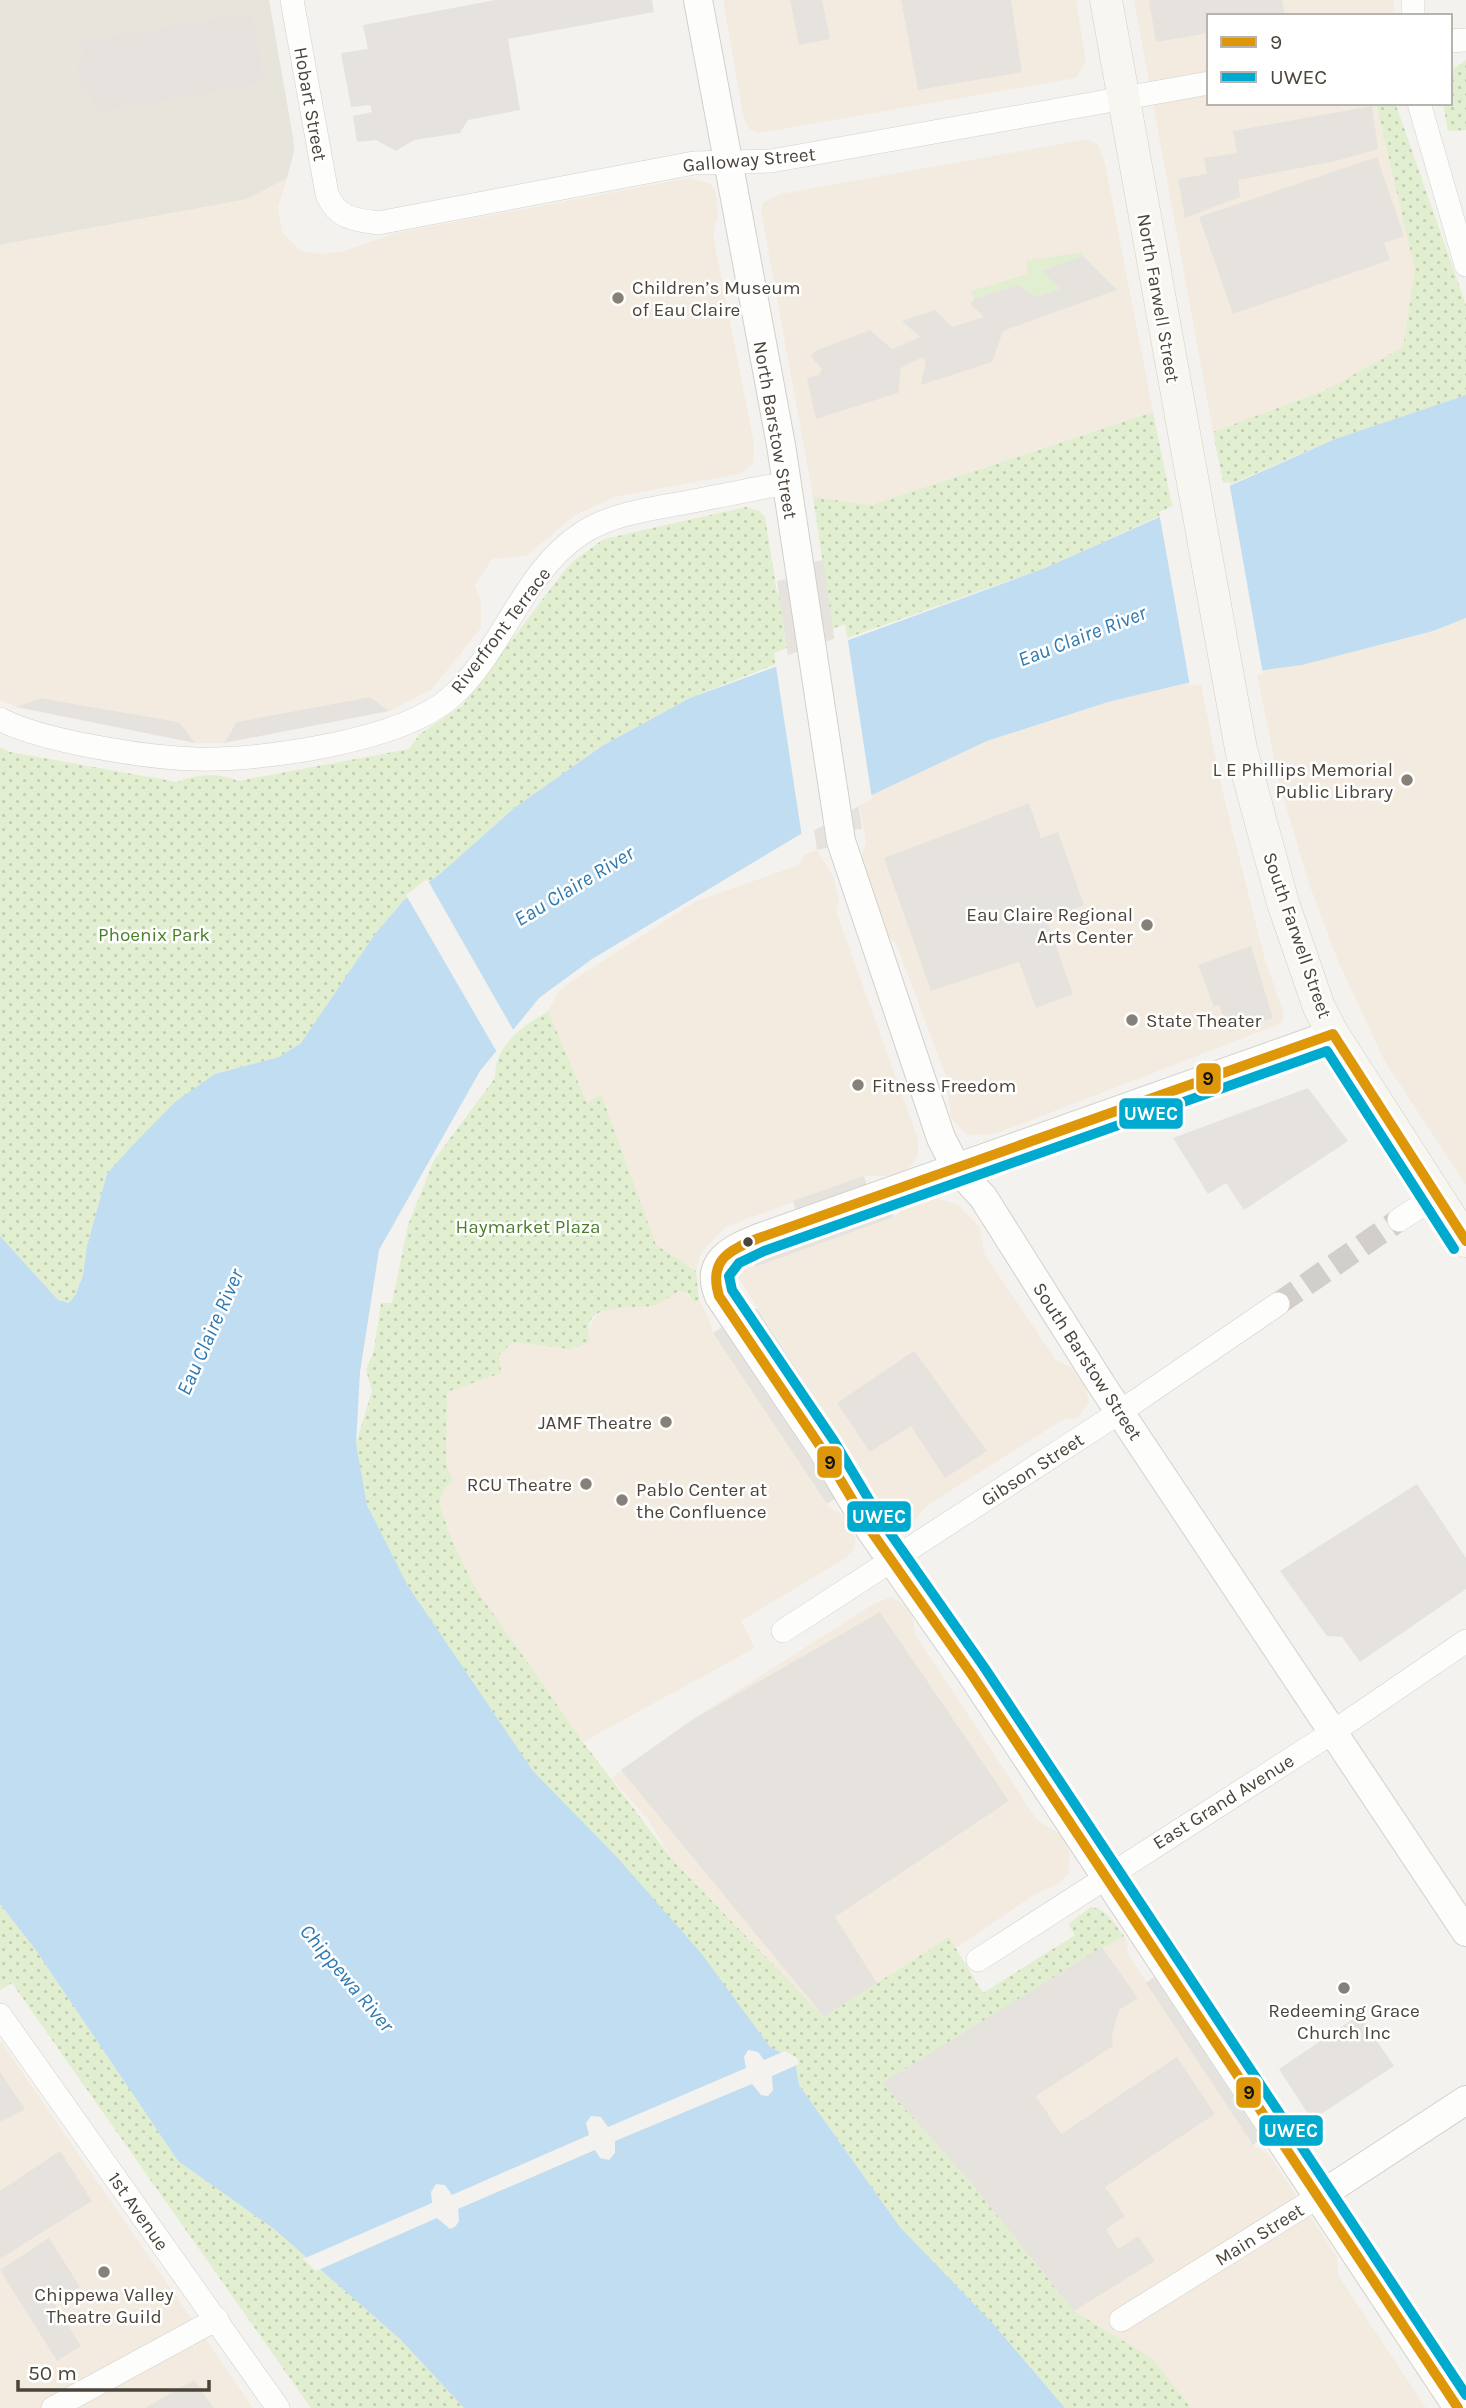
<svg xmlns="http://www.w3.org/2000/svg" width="1466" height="2408" font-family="Karla,sans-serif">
	<defs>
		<pattern id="park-dots" width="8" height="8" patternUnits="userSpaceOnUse" patternTransform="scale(1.75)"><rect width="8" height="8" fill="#e1eecf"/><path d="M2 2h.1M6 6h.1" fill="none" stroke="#c3cdb2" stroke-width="1.8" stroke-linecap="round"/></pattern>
	</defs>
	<rect width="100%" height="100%" fill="#f4f2ee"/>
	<polygon fill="#e7e4dc" points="0,0 269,0 293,137 294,152 287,178 248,199 0,245"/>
	<g fill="#f3ebdf">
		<polygon points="723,0 1076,0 1086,62 1076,78 759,133 749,129 743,115"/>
		<polygon points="1134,0 1394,0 1393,16 1209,16 1209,103 1376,103 1415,270 1403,347 1326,390 1213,432"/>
		<polygon points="1088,139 1098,145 1105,163 1153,412 871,505 813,497 761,211 763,203 780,194"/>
		<polygon points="287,178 278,207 282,232 301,251 322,254 344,251 396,233 689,178 711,184 716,193 718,214 713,235 754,443 753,464 739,474 614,497 574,516 526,556 492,559 475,585 481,602 481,628 432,689 389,711 370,697 237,722 224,743 195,743 179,722 40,698 16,707 4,702 0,699 0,245 248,199"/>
		<polygon points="1466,618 1466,1185 1384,1060 1338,961 1309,884 1280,786 1256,671 1302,665 1433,631"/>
		<polygon points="1200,680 1223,793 1265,960 1284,1014 1282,1023 995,1134 967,1135 951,1118 945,1074 896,943 883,933 860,858 866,843 859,801 987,741 1108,702"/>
		<polygon points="817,850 833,876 839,898 836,911 918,1139 918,1156 909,1168 895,1176 864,1176 725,1227 701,1253 696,1271 656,1245 601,1095 587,1103 548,1011 560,990 581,975 696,901 799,865 805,854"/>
		<polygon points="936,1198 957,1204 979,1226 985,1255 1056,1360 1072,1368 1086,1389 1089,1403 1078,1418 1064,1419 928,1505 914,1521 899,1526 886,1521 872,1503 868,1480 736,1274 744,1266 756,1267 894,1217 912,1201"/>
		<polygon points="683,1291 695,1302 699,1300 707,1314 713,1333 829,1507 844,1516 856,1540 853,1551 844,1559 741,1621 755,1648 583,1742 476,1589 452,1541 439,1503 445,1486 453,1481 446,1464 447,1392 500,1373 499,1355 513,1342 587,1333 594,1318 607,1308"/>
		<polygon points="892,1597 905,1606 913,1619 915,1634 1037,1820 1062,1835 1070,1854 1069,1873 1060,1883 1034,1895 956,1948 949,1937 824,2017 675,1863 646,1817 611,1778 696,1717 875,1603"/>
		<polygon points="1124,1936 1128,1944 1127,1952 1253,2145 1268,2153 1337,2257 1338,2275 1426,2408 1191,2408 1153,2359 1074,2311 971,2183 882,2083"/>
		<polygon points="0,2041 2,2043 253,2408 0,2408"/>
	</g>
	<polygon fill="#e1eecf" points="1082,252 1083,256 1041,271 1062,289 1036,297 1019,285 974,299 971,291 1028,274 1026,261"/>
	<g fill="url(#park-dots)">
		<polygon points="1466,60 1466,130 1448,131 1443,103 1450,103 1450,71"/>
		<polygon points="1376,103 1394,103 1397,108 1466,305 1466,395 1335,439 1224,487 1213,432 1326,390 1403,347 1415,270"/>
		<path d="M1153 412 1173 510 1045 568 847 638 845 624 832 629 828 601 781 610 787 648 774 653 776 664 690 698 602 746 513 809 441 873 404 900 375 934 302 1042 279 1057 215 1074 107 1174 87 1246 83 1274 76 1294 69 1303 58 1300 0 1236V747L10 752 177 782C198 774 217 772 238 781L409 749 420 734 462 706 564 571 576 559 604 539 746 507 759 511 765 517 777 593 826 584 813 497 871 505Z"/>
		<path d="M548 1011 587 1103 601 1094 656 1245 696 1271 699 1300 695 1303 687 1293 679 1291C670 1295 664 1303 655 1305 632 1311 578 1298 590 1342L570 1349 513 1342 499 1355 501 1373 447 1392 446 1464 453 1481 445 1487 439 1503 452 1541 476 1589 583 1742 675 1863 824 2017 949 1937 983 1993 1075 1935 1068 1924 1091 1907C1107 1909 1114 1923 1124 1936L882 2083 971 2183 1074 2311 1153 2359 1191 2408H1065L995 2326 900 2227 799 2085 795 2060 770 2047 616 1856 533 1771 408 1586 367 1505 356 1443 372 1391 366 1370 374 1350 381 1303H392L408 1225 434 1160 495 1078C495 1044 522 1027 548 1011Z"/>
		<polygon points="0,1904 35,1949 178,2161 274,2229 400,2339 464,2408 311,2408 12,1983 0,1990"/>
	</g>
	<g fill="#e6e3df">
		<polygon points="495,0 652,0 654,12 508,39 520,110 468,120 460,133 414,140 396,151 376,140 357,142 353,116 372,112 370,105 351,107 341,53 368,49 363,25"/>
		<polygon points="790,0 822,0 830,39 799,45"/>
		<polygon points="901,0 1011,0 1022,72 918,90"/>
		<polygon points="1149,0 1282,0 1285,16 1209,16 1209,33 1156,42"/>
		<polygon points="252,13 264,83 94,112 90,89 81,90 76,63 85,61 82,42"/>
		<polygon points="1372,106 1378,149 1336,161 1238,180 1240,197 1185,218 1178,179 1207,174 1204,158 1237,153 1233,131"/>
		<polygon points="1377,157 1404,236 1384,243 1390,260 1233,314 1199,217"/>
		<polygon points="1083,256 1117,290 1003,331 992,362 921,385 926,361 923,357 901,368 898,393 816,419 807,378 819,375 822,369 811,357 815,351 870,330 892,349 920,337 902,321 935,310 952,327 984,317 970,304 974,299 1019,285 1036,297 1061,289 1041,271"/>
		<polygon points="823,560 862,829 852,830 813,562"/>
		<polygon points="787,579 827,848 817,850 777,581"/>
		<polygon points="370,697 389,711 224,743 237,722"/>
		<polygon points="40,698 179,722 195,743 16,707"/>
		<polygon points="1029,803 1041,838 1058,832 1084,905 1047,920 1073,994 1036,1008 1019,962 931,991 884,858"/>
		<polygon points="1251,946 1273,1018 1230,1032 1219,1005 1214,1007 1198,965"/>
		<polygon points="1308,1088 1348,1141 1244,1210 1226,1183 1208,1194 1173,1138"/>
		<polygon points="864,1176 868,1189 797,1214 793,1201"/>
		<polygon points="890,1206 894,1217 755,1267 751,1256"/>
		<polygon points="757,1308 828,1418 819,1424 748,1314"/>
		<polygon points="722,1327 836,1498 827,1504 713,1333"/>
		<polygon points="914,1351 987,1451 945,1478 911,1426 870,1452 837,1403"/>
		<polygon points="1417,1484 1466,1558 1466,1589 1360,1662 1342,1637 1327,1636 1280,1571"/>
		<polygon points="880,1612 1009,1801 835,1917 877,1983 824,2017 621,1770 692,1720"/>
		<polygon points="1170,1934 1273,2091 1265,2097 1162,1939"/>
		<polygon points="1102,1947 1138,1998 1119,2010 1112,2035 1113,2046 1036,2096 1061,2134 1177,2057 1215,2114 1105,2187 1125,2216 1106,2229 1118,2249 1138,2236 1155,2261 1074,2311 971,2183 882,2083"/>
		<polygon points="1154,1977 1261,2139 1253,2145 1146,1983"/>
		<polygon points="1359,2015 1394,2066 1312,2120 1279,2069"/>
		<polygon points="0,2072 25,2109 0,2122"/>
		<polygon points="60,2151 92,2201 0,2259 0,2191"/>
		<polygon points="49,2238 80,2287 54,2303 81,2346 57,2361 0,2270"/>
		<polygon points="194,2380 214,2408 145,2408"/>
	</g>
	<polygon fill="#c0ddf1" points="1466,395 1466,618 1433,631 1302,665 1212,677 1108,702 987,741 859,801 814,826 592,959 539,998 480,1071 379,1250 360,1372 356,1443 367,1505 408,1586 533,1771 616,1856 701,1953 770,2047 795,2060 799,2085 900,2227 995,2326 1065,2408 464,2408 400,2339 274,2229 178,2161 35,1949 0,1904 0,1236 58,1300 69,1303 76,1294 83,1275 87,1246 107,1174 132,1146 175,1102 215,1074 279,1057 301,1043 375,934 404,900 441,873 513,809 602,746 690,698 1045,568 1335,439"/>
	<g fill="#f4f2ee">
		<polygon points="1229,481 1263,674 1190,686 1159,512"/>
		<polygon points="847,634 872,799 802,837 775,660"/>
		<polygon points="427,879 515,1033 498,1054 406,895"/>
		<polygon points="748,2050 758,2052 764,2060 785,2051 797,2058 799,2064 772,2076 773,2090 768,2096 761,2095 752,2084 615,2141 615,2153 609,2160 600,2158 595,2150 458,2209 459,2221 455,2227 450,2229 437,2218 316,2271 303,2259 432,2203 431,2192 436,2184 445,2185 452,2195 589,2135 586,2123 591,2116 601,2117 608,2127 746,2068 744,2057"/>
	</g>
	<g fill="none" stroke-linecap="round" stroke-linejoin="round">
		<polyline stroke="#d2cfca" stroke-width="23" stroke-dasharray="23 11" stroke-linecap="butt" points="1278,1304 1399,1220"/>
		<defs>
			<g id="minor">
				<path d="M292 0 327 194C337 218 354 220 378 223L694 163 771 161 1209 83"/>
				<polyline points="1413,0 1413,16"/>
				<polyline points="1450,41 1466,40"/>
				<polyline points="1419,103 1466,265"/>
				<path d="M0 719C40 741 149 758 196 759 262 761 400 741 450 698 503 652 521 573 582 533 613 513 652 509 688 502 721 496 754 489 787 483"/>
				<polyline points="1399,1220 1436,1196"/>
				<polyline points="783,1631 1120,1412 1278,1304"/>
				<polyline points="978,1960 1333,1732 1466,1641"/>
				<polyline points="0,2015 278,2408"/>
				<polyline points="1121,2320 1318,2197"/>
				<polyline points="53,2408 217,2319"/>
			</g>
			<g id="tertiary">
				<polyline points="698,0 781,445 841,841 941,1138 957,1169 983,1197 1101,1384 1466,1932"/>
				<path d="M1333 1034 759 1238C732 1249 704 1261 719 1296L822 1449 871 1531 972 1675 1458 2408"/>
				<polyline points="1318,2197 1466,2100"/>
			</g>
			<polyline id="secondary" points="1106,0 1241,749 1283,903 1319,1007 1333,1034 1466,1241"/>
		</defs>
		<use href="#minor" stroke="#d2d0cb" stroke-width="24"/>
		<use href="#tertiary" stroke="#d2d0cb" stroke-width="30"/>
		<use href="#secondary" stroke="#d3cfc5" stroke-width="33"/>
		<use href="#minor" stroke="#fdfdfc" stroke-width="23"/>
		<use href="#tertiary" stroke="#fdfdfc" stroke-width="28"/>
		<use href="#secondary" stroke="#f7f6f1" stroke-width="32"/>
		<defs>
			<path id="bus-1" d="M1458 2408 972 1675 871 1531 822 1449 719 1296C708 1260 729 1250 759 1238L1333 1034 1466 1241"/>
			<polyline id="bus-2" points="1454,1249 1327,1051 764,1251 739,1263 729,1276 732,1290 834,1441 883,1523 984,1667 1466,2395"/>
		</defs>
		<use href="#bus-1" stroke="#fff" stroke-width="16"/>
		<use href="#bus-2" stroke="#fff" stroke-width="16"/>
		<use href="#bus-1" stroke="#dd9709" stroke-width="10"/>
		<use href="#bus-2" stroke="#00a9ce" stroke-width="10"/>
	</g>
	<g fill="#868178" stroke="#fff" stroke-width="2.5">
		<circle cx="618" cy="298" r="7"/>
		<circle cx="1407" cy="780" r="7"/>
		<circle cx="1147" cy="925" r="7"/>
		<circle cx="1132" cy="1020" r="7"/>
		<circle cx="858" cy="1085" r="7"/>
		<circle cx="666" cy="1422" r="7"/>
		<circle cx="586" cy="1484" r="7"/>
		<circle cx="622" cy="1500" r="7"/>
		<circle cx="1344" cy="1988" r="7"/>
		<circle cx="104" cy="2272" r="7"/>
	</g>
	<circle fill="#4b4439" stroke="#fff" stroke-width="2.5" cx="748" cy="1242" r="6"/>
	<g text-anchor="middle" stroke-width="5" stroke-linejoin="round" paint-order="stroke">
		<g font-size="19" fill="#4b4439" stroke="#fff">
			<text transform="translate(311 104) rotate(80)" y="7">Hobart Street</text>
			<text transform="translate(749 159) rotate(-5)" y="7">Galloway Street</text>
			<text transform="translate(1159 298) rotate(80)" y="7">North Farwell Street</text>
			<text transform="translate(776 430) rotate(80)" y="7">North Barstow Street</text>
			<text transform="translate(500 630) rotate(-53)" y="7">Riverfront Terrace</text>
			<text transform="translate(1298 935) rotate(71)" y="7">South Farwell Street</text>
			<text transform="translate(1088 1361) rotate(57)" y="7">South Barstow Street</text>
			<text transform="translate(1032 1469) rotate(-33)" y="7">Gibson Street</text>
			<text transform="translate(1223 1801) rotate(-32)" y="7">East Grand Avenue</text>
			<text transform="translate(139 2211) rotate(55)" y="7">1st Avenue</text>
			<text transform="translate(1259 2234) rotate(-32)" y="7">Main Street</text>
		</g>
		<g font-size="19" fill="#4b4439" stroke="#fff" text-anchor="start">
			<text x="632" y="294">Children’s Museum<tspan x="632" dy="22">of Eau Claire</tspan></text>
			<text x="1393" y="776" text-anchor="end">L E Phillips Memorial<tspan x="1393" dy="22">Public Library</tspan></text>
			<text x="1133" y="921" text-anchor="end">Eau Claire Regional<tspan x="1133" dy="22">Arts Center</tspan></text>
			<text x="1146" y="1027">State Theater</text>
			<text x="872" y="1092">Fitness Freedom</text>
			<text x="652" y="1429" text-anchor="end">JAMF Theatre</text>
			<text x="572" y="1491" text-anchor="end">RCU Theatre</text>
			<text x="636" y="1496">Pablo Center at<tspan x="636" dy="22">the Confluence</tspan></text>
			<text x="1344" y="2017" text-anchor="middle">Redeeming Grace<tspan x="1344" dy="22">Church Inc</tspan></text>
			<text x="104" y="2301" text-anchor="middle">Chippewa Valley<tspan x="104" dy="22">Theatre Guild</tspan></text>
		</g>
		<g font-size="19" fill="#4a7f2a" stroke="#fff">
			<text x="154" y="941">Phoenix Park</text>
			<text x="528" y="1233">Haymarket Plaza</text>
		</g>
		<g font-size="21" font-style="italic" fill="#2e7ab2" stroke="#fff">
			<text transform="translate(1082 636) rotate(-21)" y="7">Eau Claire River</text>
			<text transform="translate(574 886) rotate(-31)" y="7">Eau Claire River</text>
			<text transform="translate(210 1332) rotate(-66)" y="7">Eau Claire River</text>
			<text transform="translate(347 1978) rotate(50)" y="7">Chippewa River</text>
		</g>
	</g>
	<g stroke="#fff" stroke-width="2.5">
		<rect x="1195" y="1062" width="27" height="33" rx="7" fill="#dd9709"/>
		<rect x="1118" y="1097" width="66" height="33" rx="7" fill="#00a9ce"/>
		<rect x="816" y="1445" width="27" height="34" rx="7" fill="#dd9709"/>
		<rect x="846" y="1500" width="66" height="33" rx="7" fill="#00a9ce"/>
		<rect x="1235" y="2076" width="27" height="33" rx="7" fill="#dd9709"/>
		<rect x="1258" y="2114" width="66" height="33" rx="7" fill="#00a9ce"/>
	</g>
	<g font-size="19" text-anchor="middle" font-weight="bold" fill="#fff">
		<text x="1151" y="1120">UWEC</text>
		<text x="879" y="1523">UWEC</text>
		<text x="1291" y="2137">UWEC</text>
	</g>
	<g font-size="19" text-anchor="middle" font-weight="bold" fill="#111">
		<text x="1208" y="1085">9</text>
		<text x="830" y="1469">9</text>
		<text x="1249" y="2099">9</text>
	</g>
	<rect x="1207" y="14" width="245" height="91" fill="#ffffff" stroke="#b7b4b0" stroke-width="2"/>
	<rect x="1221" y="37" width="35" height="10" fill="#dd9709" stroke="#b7b4b0" stroke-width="2"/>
	<text x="1270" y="49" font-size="21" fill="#4b4439">9</text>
	<rect x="1221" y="72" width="35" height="10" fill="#00a9ce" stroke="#b7b4b0" stroke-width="2"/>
	<text x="1270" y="84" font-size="21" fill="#4b4439">UWEC</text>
	<path d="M18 2380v10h191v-10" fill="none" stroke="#4b4439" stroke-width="3.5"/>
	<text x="28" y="2380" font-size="21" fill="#4b4439" stroke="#ffffff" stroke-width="5" paint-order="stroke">50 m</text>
</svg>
